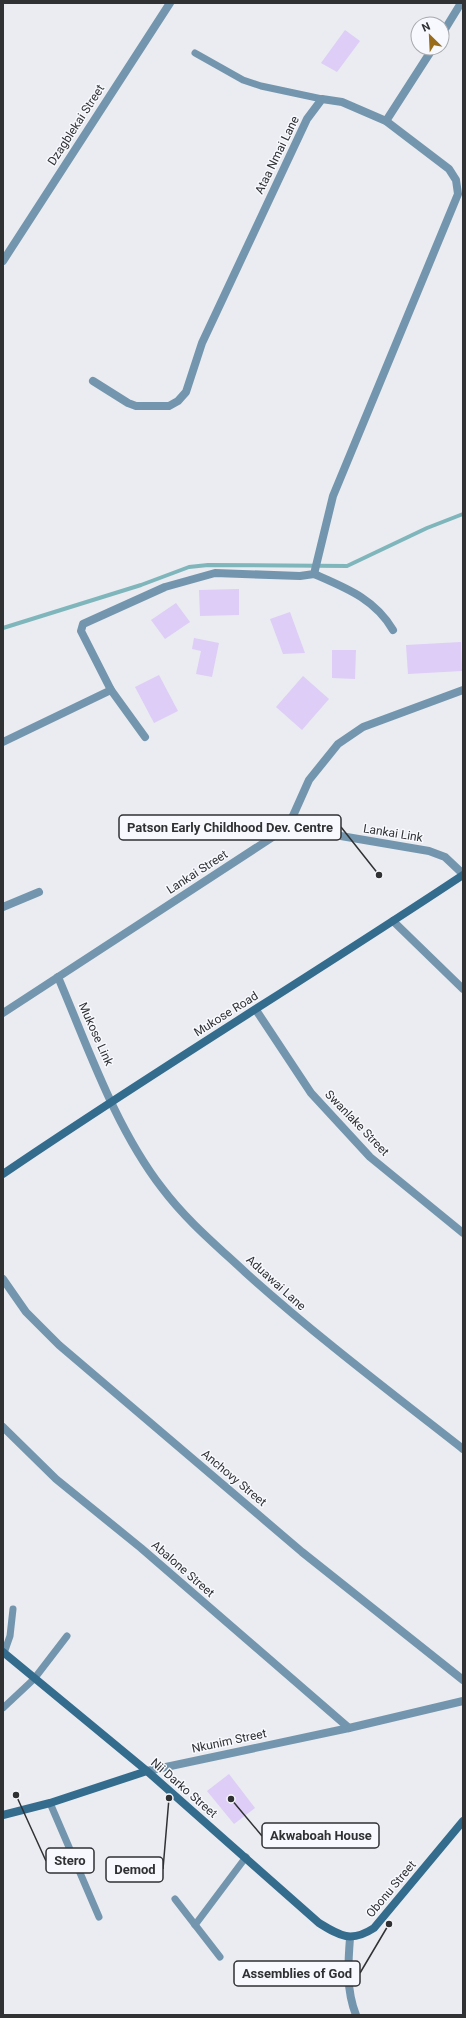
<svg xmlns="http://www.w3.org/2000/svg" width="466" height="2018" font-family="Roboto,sans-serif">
	<rect width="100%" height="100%" fill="#eaecf1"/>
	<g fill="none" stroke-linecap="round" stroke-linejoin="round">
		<polyline stroke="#7fb6bc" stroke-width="4" points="3,628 141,585 189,567 208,565 347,566 427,528 463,514"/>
	</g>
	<g fill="#decdf6">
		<polygon points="345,30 360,41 337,72 321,63"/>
		<polygon points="239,589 239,615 200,616 199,590"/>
		<polygon points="176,603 190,622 165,639 151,620"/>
		<polygon points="290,612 305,653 283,654 270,619"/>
		<polygon points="194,638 219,643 212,677 196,674 201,651 192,649"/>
		<polygon points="461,642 462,671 408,674 406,645"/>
		<polygon points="332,650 356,650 355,679 332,678"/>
		<polygon points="159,675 178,711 154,723 135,687"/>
		<polygon points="303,676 329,699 302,730 276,707"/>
		<polygon points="229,1774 255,1808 234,1824 207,1791"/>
	</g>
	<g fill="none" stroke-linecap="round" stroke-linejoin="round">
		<g stroke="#7396ae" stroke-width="7">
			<polyline points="195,53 243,80 261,86 322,99"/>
			<polyline points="4,1653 10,1636 13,1609"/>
			<polyline points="3,1708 34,1679 67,1636"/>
			<polyline points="50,1803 99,1917"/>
			<polyline points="175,1899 220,1957"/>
			<polyline points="195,1925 246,1857"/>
		</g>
		<g stroke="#7396ae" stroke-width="8">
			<polyline points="442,34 461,3"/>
			<polyline points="386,121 433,48"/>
			<polyline points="3,261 170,3"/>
			<polyline points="93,381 128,403 136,406 169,406 178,401 186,392 202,343 307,119 322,99 342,102 386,121 449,169 456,180 458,194 333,496 314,574 300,576 215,573 165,587 83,624 81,631 111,690 145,737"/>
			<path d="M314 574C346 588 375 599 393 630"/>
			<polyline points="3,742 111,690"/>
			<polyline points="288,827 429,851 445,857 463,874"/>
			<polyline points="3,907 39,892"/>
			<polyline points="393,921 463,989"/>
			<path d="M58 977C88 1047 115 1127 162 1188 186 1220 216 1245 245 1272 315 1335 389 1391 463 1449"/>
			<polyline points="256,1010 311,1093 370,1157 463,1233"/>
			<polyline points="3,1013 288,827 309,780 338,744 363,727 463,690"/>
			<polyline points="3,1279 26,1312 59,1345 302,1552 463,1680"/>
			<polyline points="3,1427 56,1479 141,1548 349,1728"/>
			<polyline points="147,1771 349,1728 463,1701"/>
			<path d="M350 1938C348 1964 346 1990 356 2015"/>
		</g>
		<g stroke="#346c8e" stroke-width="8">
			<path d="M3 1174C154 1071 311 976 463 875"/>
			<path d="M3 1652 147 1771 319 1923C340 1936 351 1943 374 1928L463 1821"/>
			<polyline points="3,1815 50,1803 147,1771"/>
		</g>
	</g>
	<g text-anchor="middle" stroke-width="3" stroke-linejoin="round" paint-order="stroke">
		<g font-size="12" fill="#303133" stroke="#f7f9fe">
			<text transform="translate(76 125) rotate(-57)" y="4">Dzagblekai Street</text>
			<text transform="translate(277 155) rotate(-64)" y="4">Ataa Nmai Lane</text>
			<text transform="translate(393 833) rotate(9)" y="4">Lankai Link</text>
			<text transform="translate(197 872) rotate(-33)" y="4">Lankai Street</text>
			<text transform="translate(226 1014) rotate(-32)" y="4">Mukose Road</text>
			<text transform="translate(96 1034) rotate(66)" y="4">Mukose Link</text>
			<text transform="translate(357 1123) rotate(46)" y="4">Swanlake Street</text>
			<text transform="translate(276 1283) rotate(42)" y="4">Aduawai Lane</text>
			<text transform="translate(234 1478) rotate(40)" y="4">Anchovy Street</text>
			<text transform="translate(183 1569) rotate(41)" y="4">Abalone Street</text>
			<text transform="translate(229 1741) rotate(-12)" y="4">Nkunim Street</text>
			<text transform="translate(184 1788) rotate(41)" y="4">Nii Darko Street</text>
			<text transform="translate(391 1889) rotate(-50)" y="4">Obonu Street</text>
		</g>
	</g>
	<path fill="none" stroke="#303133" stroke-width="1.5" d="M379 875L341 827M231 1799L262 1836M16 1795L46 1861M169 1798L163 1869M389 1924L360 1973"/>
	<g fill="#303133" stroke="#f7f9fe" stroke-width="1.5">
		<circle cx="379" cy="875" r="4"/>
		<circle cx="231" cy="1799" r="4"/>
		<circle cx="16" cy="1795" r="4"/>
		<circle cx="169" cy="1798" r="4"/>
		<circle cx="389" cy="1924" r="4"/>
	</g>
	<g fill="#f7f9fe" stroke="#303133" stroke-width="1.5">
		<rect x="119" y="815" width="222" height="25" rx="4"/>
		<rect x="262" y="1823" width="117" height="25" rx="4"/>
		<rect x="46" y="1848" width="48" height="25" rx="4"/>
		<rect x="106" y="1857" width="57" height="25" rx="4"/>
		<rect x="234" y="1961" width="126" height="25" rx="4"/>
	</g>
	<g font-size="13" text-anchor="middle" font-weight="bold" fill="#303133">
		<text x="230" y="832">Patson Early Childhood Dev. Centre</text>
		<text x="321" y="1840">Akwaboah House</text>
		<text x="70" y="1865">Stero</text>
		<text x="135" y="1874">Demod</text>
		<text x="297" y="1978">Assemblies of God</text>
	</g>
	<rect width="466" height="2018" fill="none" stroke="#303133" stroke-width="8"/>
	<g transform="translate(430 36) rotate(336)"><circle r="19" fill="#f7f9fe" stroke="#a7a9ad"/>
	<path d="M0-3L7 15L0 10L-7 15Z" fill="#996c1b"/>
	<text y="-6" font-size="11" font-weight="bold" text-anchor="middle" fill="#303133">N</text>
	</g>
</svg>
